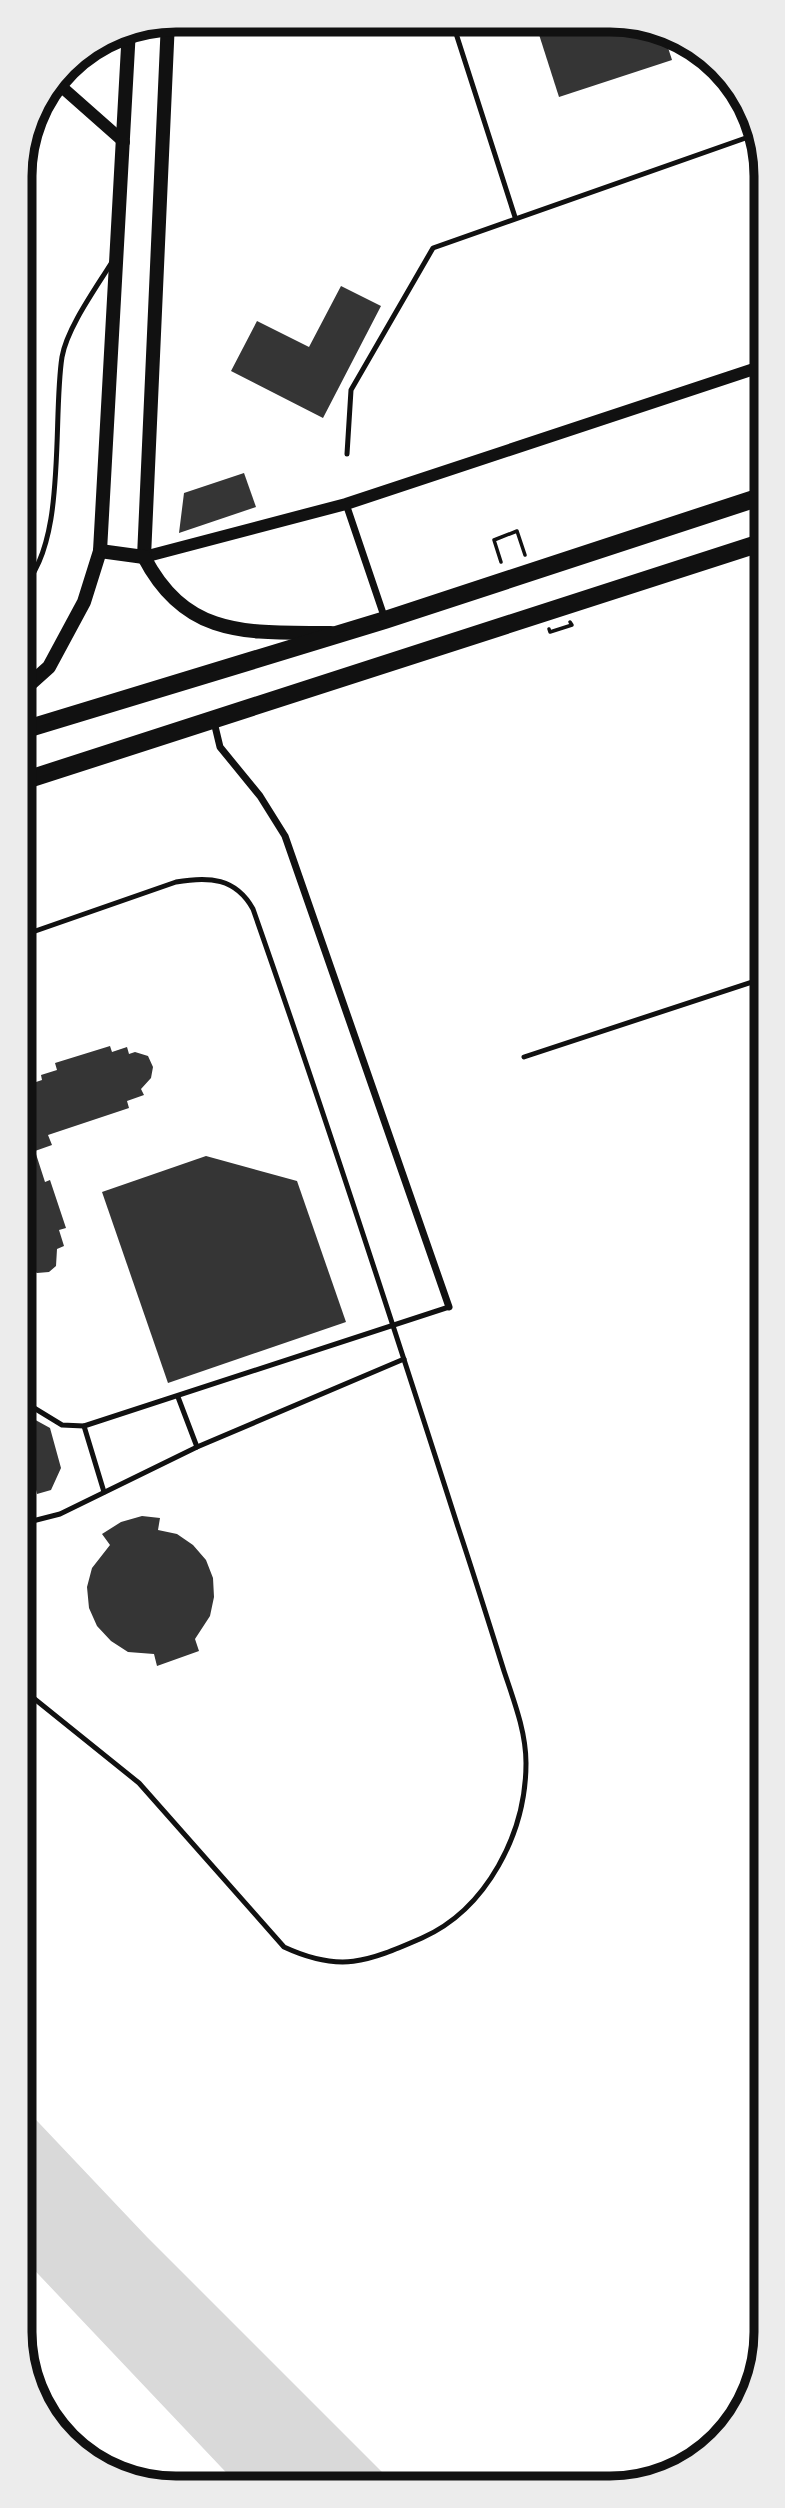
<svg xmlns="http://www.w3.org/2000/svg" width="785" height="2508" font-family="Manrope,sans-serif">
	<rect width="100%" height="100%" fill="#fff"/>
	<polygon fill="#d9d9d9" points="22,2105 147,2237 396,2486 239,2486 22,2257"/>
	<g fill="#353535">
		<polygon points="535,22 640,22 664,35 672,60 559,97"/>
		<polygon points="341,286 381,306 323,418 231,371 257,321 309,347"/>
		<polygon points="244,473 256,507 179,533 184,493"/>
		<polygon points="110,1046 112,1052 127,1047 129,1054 135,1052 148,1056 153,1067 151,1078 141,1089 144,1095 127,1101 129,1108 48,1135 52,1145 35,1151 45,1182 50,1180 66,1228 59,1230 64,1246 57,1249 56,1266 49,1272 37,1273 30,1268 25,1257 21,1258 21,1087 42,1080 41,1075 57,1070 55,1063"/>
		<polygon points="206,1156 297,1181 346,1322 168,1383 102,1192"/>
		<polygon points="21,1412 50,1428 61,1468 51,1490 37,1494 35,1486 21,1490"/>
		<polygon points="142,1516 160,1518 158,1530 177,1534 193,1545 206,1560 213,1578 214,1597 210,1616 195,1639 199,1651 157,1666 154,1654 128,1652 111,1641 97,1626 89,1608 87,1587 92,1568 110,1545 102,1534 121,1522"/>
	</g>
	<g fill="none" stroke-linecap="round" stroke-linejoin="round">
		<g stroke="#111" stroke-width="3.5">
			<polyline points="501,562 494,540 517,531 525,555"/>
			<polyline points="549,629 550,632 572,625 570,622"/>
		</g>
		<g stroke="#111" stroke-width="5">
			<polyline points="452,21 515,217"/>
			<polyline points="347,454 351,390 433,248 757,134"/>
			<path d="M20 590C68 546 52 420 62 357 67 328 96 288 112 262"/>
			<path d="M21 936 176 882C209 876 236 878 253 909 325 1114 392 1321 458 1527 474 1575 489 1623 504 1671 514 1701 526 1732 526 1763 526 1833 487 1909 422 1938 367 1962 340 1973 284 1947L139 1783 21 1688"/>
			<polyline points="524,1057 764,978"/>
			<polyline points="178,1397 197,1447"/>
			<polyline points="21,1400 62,1425 84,1426 449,1307"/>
			<polyline points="84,1426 104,1492"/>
			<polyline points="21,1524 60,1514 197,1447 404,1359"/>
		</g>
		<g stroke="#111" stroke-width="7">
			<polyline points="346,504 385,619"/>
			<polyline points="214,722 220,747 260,796 285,836 449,1307"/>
		</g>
		<g stroke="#111" stroke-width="12">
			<polyline points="55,81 124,142"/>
			<polyline points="144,557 346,504 763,366"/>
		</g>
		<g stroke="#111" stroke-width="14">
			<path d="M168 21 144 557C187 640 250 632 331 633"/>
			<polyline points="100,551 144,557"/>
			<polyline points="20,693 49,667 84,602 100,551 129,29"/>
		</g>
		<g stroke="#111" stroke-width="18">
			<polyline points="20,731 385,620 763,496"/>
			<polyline points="20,782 763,542"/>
		</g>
	</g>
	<path d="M0 0H785V2508H0ZM176 32H610A144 144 0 0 1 754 176V2332A144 144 0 0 1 610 2476H176A144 144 0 0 1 32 2332V176A144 144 0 0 1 176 32Z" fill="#ececec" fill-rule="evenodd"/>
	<path fill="none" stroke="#111" stroke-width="9" d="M176 32H610A144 144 0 0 1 754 176V2332A144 144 0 0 1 610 2476H176A144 144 0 0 1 32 2332V176A144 144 0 0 1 176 32Z"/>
</svg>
